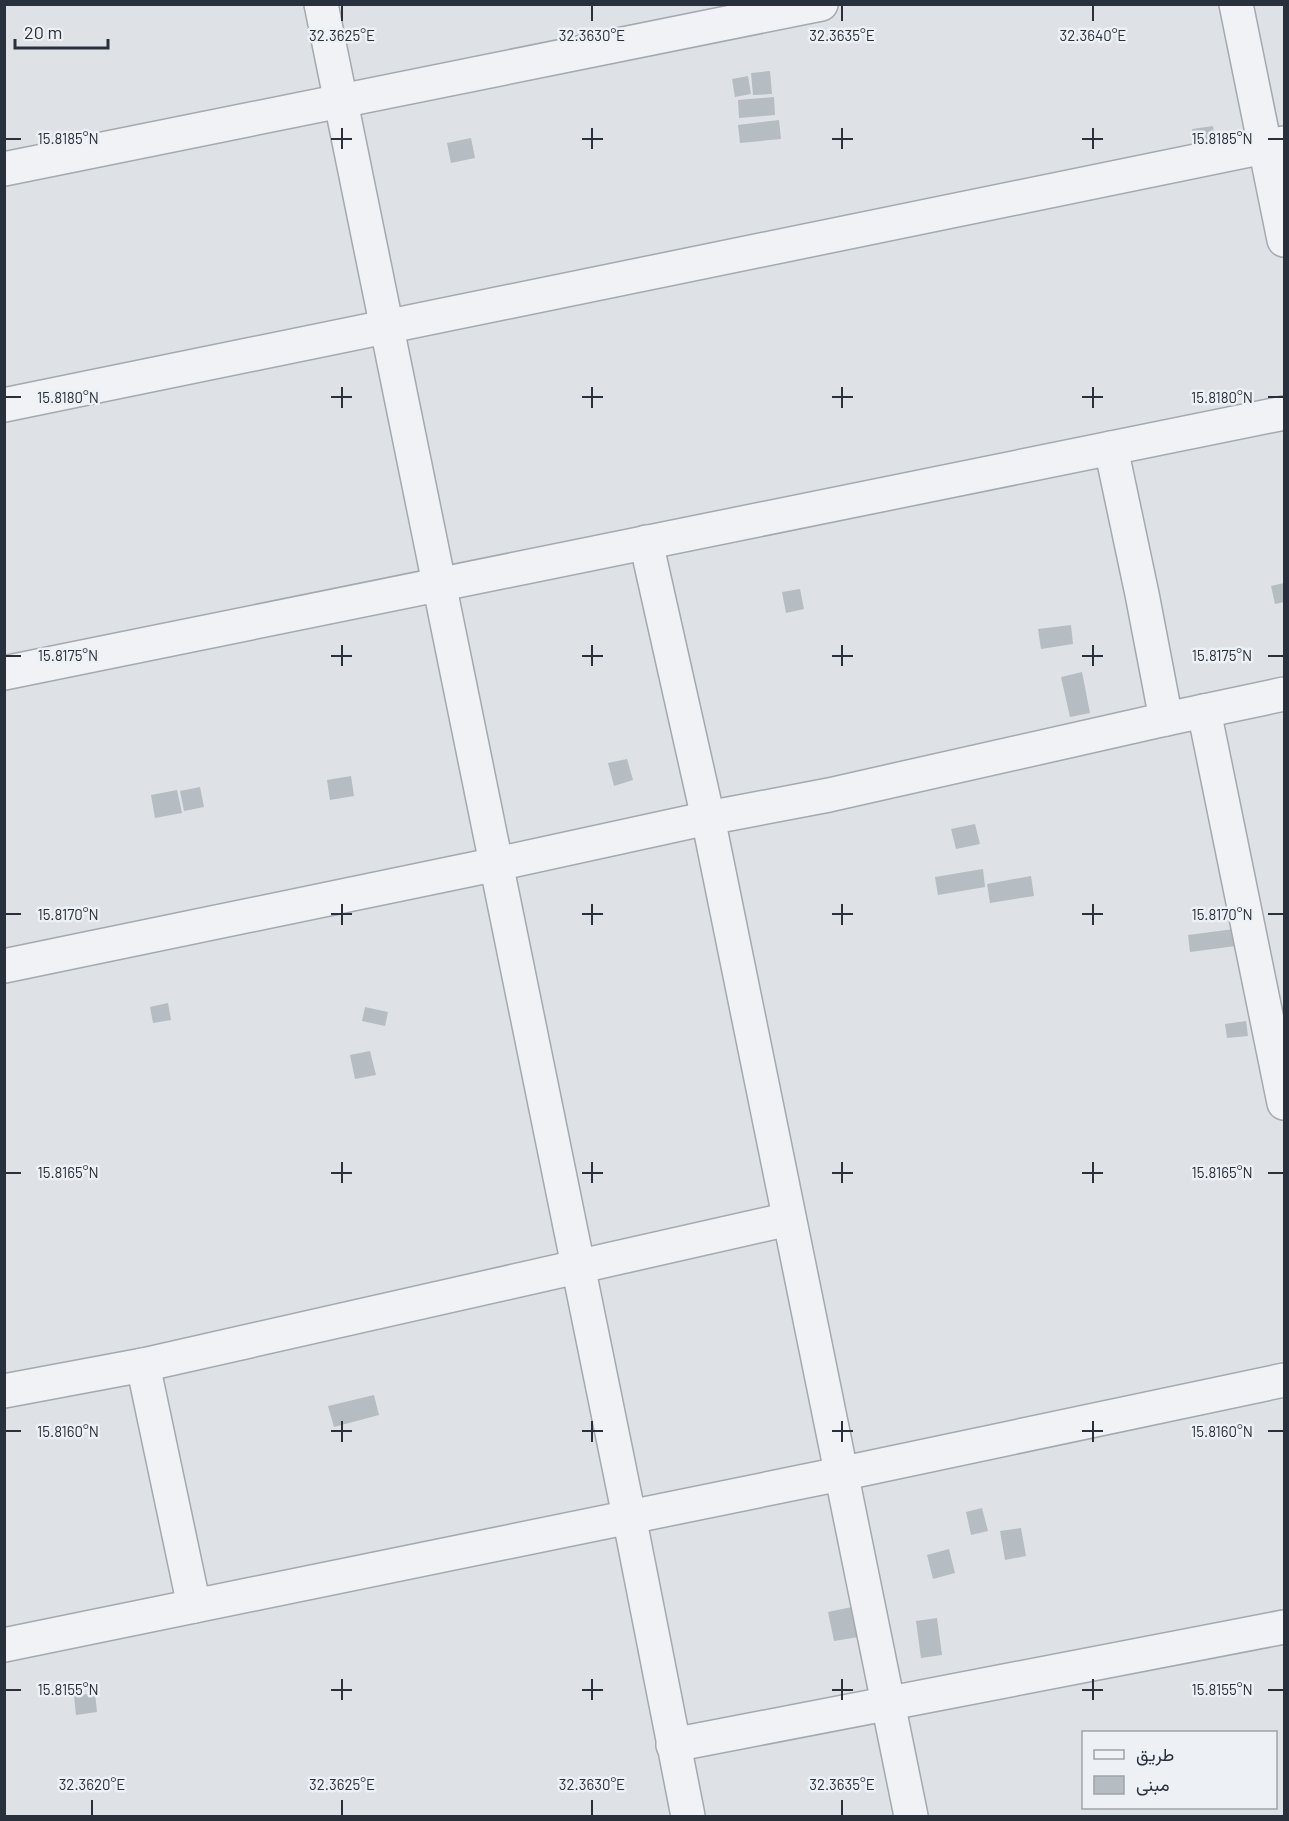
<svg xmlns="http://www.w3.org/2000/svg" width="1289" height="1821" font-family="Barlow,Vazirmatn,sans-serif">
	<rect width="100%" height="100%" fill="#dee2e6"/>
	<g fill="#b5bcc2">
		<polygon points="770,71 772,94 753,95 751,73"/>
		<polygon points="748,76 751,94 735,97 732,79"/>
		<polygon points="774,97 775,115 739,118 738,100"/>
		<polygon points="779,120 781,139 740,143 738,125"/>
		<polygon points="1213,126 1216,146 1196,149 1192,129"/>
		<polygon points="471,138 475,158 451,163 447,143"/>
		<polygon points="1284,583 1284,602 1275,604 1271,586"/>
		<polygon points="800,589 804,609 786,613 782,592"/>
		<polygon points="1071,625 1073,644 1041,649 1038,629"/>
		<polygon points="1082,672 1090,713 1070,717 1061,677"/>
		<polygon points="627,759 633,780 614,786 608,763"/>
		<polygon points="351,776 354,796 330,800 327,780"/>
		<polygon points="200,787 204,807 184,811 180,791"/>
		<polygon points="177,790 182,813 155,818 151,795"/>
		<polygon points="975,824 980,844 956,849 951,829"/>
		<polygon points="983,869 985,887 938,895 935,877"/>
		<polygon points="1031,876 1034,896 990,903 987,884"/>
		<polygon points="1234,929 1236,946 1190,952 1188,935"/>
		<polygon points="168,1003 171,1020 153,1023 150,1007"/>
		<polygon points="365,1007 388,1012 385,1026 362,1021"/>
		<polygon points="1246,1021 1248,1036 1227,1038 1225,1024"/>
		<polygon points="370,1051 376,1075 355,1079 350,1055"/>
		<polygon points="374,1395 379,1415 334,1427 328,1406"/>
		<polygon points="982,1508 988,1531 971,1535 966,1512"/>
		<polygon points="1021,1528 1026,1556 1005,1560 1000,1531"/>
		<polygon points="949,1549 955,1573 933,1579 927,1555"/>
		<polygon points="852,1607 859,1637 834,1641 828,1612"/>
		<polygon points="937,1618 942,1655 921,1658 916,1621"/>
		<polygon points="95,1693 97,1712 76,1715 74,1696"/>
	</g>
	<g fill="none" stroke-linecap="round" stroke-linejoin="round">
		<defs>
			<g id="minor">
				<polyline points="321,4 629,1516 688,1816"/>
				<polyline points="1236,4 1284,240"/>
				<polyline points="4,169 821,4"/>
				<polyline points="4,405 1284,143"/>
				<polyline points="1111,448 1142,594 1166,719"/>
				<polyline points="646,542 708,818 911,1816"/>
				<polyline points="4,673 1284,413"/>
				<polyline points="1204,711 1284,1103"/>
				<polyline points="4,966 497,864 708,818 829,795 1166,719 1284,694"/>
				<polyline points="143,1365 194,1606"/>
				<polyline points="4,1391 143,1365 789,1219"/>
				<polyline points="4,1645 840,1474 1284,1380"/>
				<polyline points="673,1745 1284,1627"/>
			</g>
		</defs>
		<use href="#minor" stroke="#a4a9af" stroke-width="36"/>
		<use href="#minor" stroke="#f0f2f5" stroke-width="33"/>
	</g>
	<path fill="none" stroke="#28313b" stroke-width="2" d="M342 6V21M592 6V21M842 6V21M1093 6V21M342 128V149M592 128V149M842 128V149M1093 128V149M6 139H21M331 139H352M582 139H603M832 139H853M1082 139H1103M1268 139H1283M342 387V408M592 387V408M842 387V408M1093 387V408M6 397H21M331 397H352M582 397H603M832 397H853M1082 397H1103M1268 397H1283M342 645V666M592 645V666M842 645V666M1093 645V666M6 656H21M331 656H352M582 656H603M832 656H853M1082 656H1103M1268 656H1283M342 904V925M592 904V925M842 904V925M1093 904V925M6 914H21M331 914H352M582 914H603M832 914H853M1082 914H1103M1268 914H1283M342 1162V1183M592 1162V1183M842 1162V1183M1093 1162V1183M6 1173H21M331 1173H352M582 1173H603M832 1173H853M1082 1173H1103M1268 1173H1283M342 1421V1442M592 1421V1442M842 1421V1442M1093 1421V1442M6 1431H21M331 1431H352M582 1431H603M832 1431H853M1082 1431H1103M1268 1431H1283M342 1679V1700M592 1679V1700M842 1679V1700M1093 1679V1700M6 1690H21M331 1690H352M582 1690H603M832 1690H853M1082 1690H1103M1268 1690H1283M92 1800V1815M342 1800V1815M592 1800V1815M842 1800V1815"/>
	<g font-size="15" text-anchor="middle" fill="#28313b" stroke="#edf0f4" stroke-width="5" stroke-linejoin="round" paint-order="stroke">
		<text x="342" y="41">32.3625°E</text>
		<text x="592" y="41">32.3630°E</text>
		<text x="842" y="41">32.3635°E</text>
		<text x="1093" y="41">32.3640°E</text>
		<text x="68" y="144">15.8185°N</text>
		<text x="1222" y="144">15.8185°N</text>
		<text x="68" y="403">15.8180°N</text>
		<text x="1222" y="403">15.8180°N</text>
		<text x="68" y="661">15.8175°N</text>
		<text x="1222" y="661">15.8175°N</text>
		<text x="68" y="920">15.8170°N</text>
		<text x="1222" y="920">15.8170°N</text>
		<text x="68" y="1178">15.8165°N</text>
		<text x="1222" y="1178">15.8165°N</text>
		<text x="68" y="1437">15.8160°N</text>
		<text x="1222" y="1437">15.8160°N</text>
		<text x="68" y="1695">15.8155°N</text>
		<text x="1222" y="1695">15.8155°N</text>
		<text x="92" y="1790">32.3620°E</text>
		<text x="342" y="1790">32.3625°E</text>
		<text x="592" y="1790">32.3630°E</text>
		<text x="842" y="1790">32.3635°E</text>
	</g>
	<rect width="1289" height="1821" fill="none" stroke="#28313b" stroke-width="12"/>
	<rect x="1082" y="1731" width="195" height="78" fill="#edf0f4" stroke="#9ea4aa" stroke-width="1.5"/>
	<rect x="1094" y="1750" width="30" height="9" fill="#f0f2f5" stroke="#9ea4aa" stroke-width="1.5"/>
	<text x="1136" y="1761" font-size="18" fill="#28313b">طريق</text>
	<rect x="1094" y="1776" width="30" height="18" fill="#b5bcc2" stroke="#9ea4aa" stroke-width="1.5"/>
	<text x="1136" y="1791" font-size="18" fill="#28313b">مبنى</text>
	<path d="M15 39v9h93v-9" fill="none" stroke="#28313b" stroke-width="3"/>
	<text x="24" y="39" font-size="18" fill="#28313b" stroke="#edf0f4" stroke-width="4.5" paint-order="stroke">20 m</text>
</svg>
